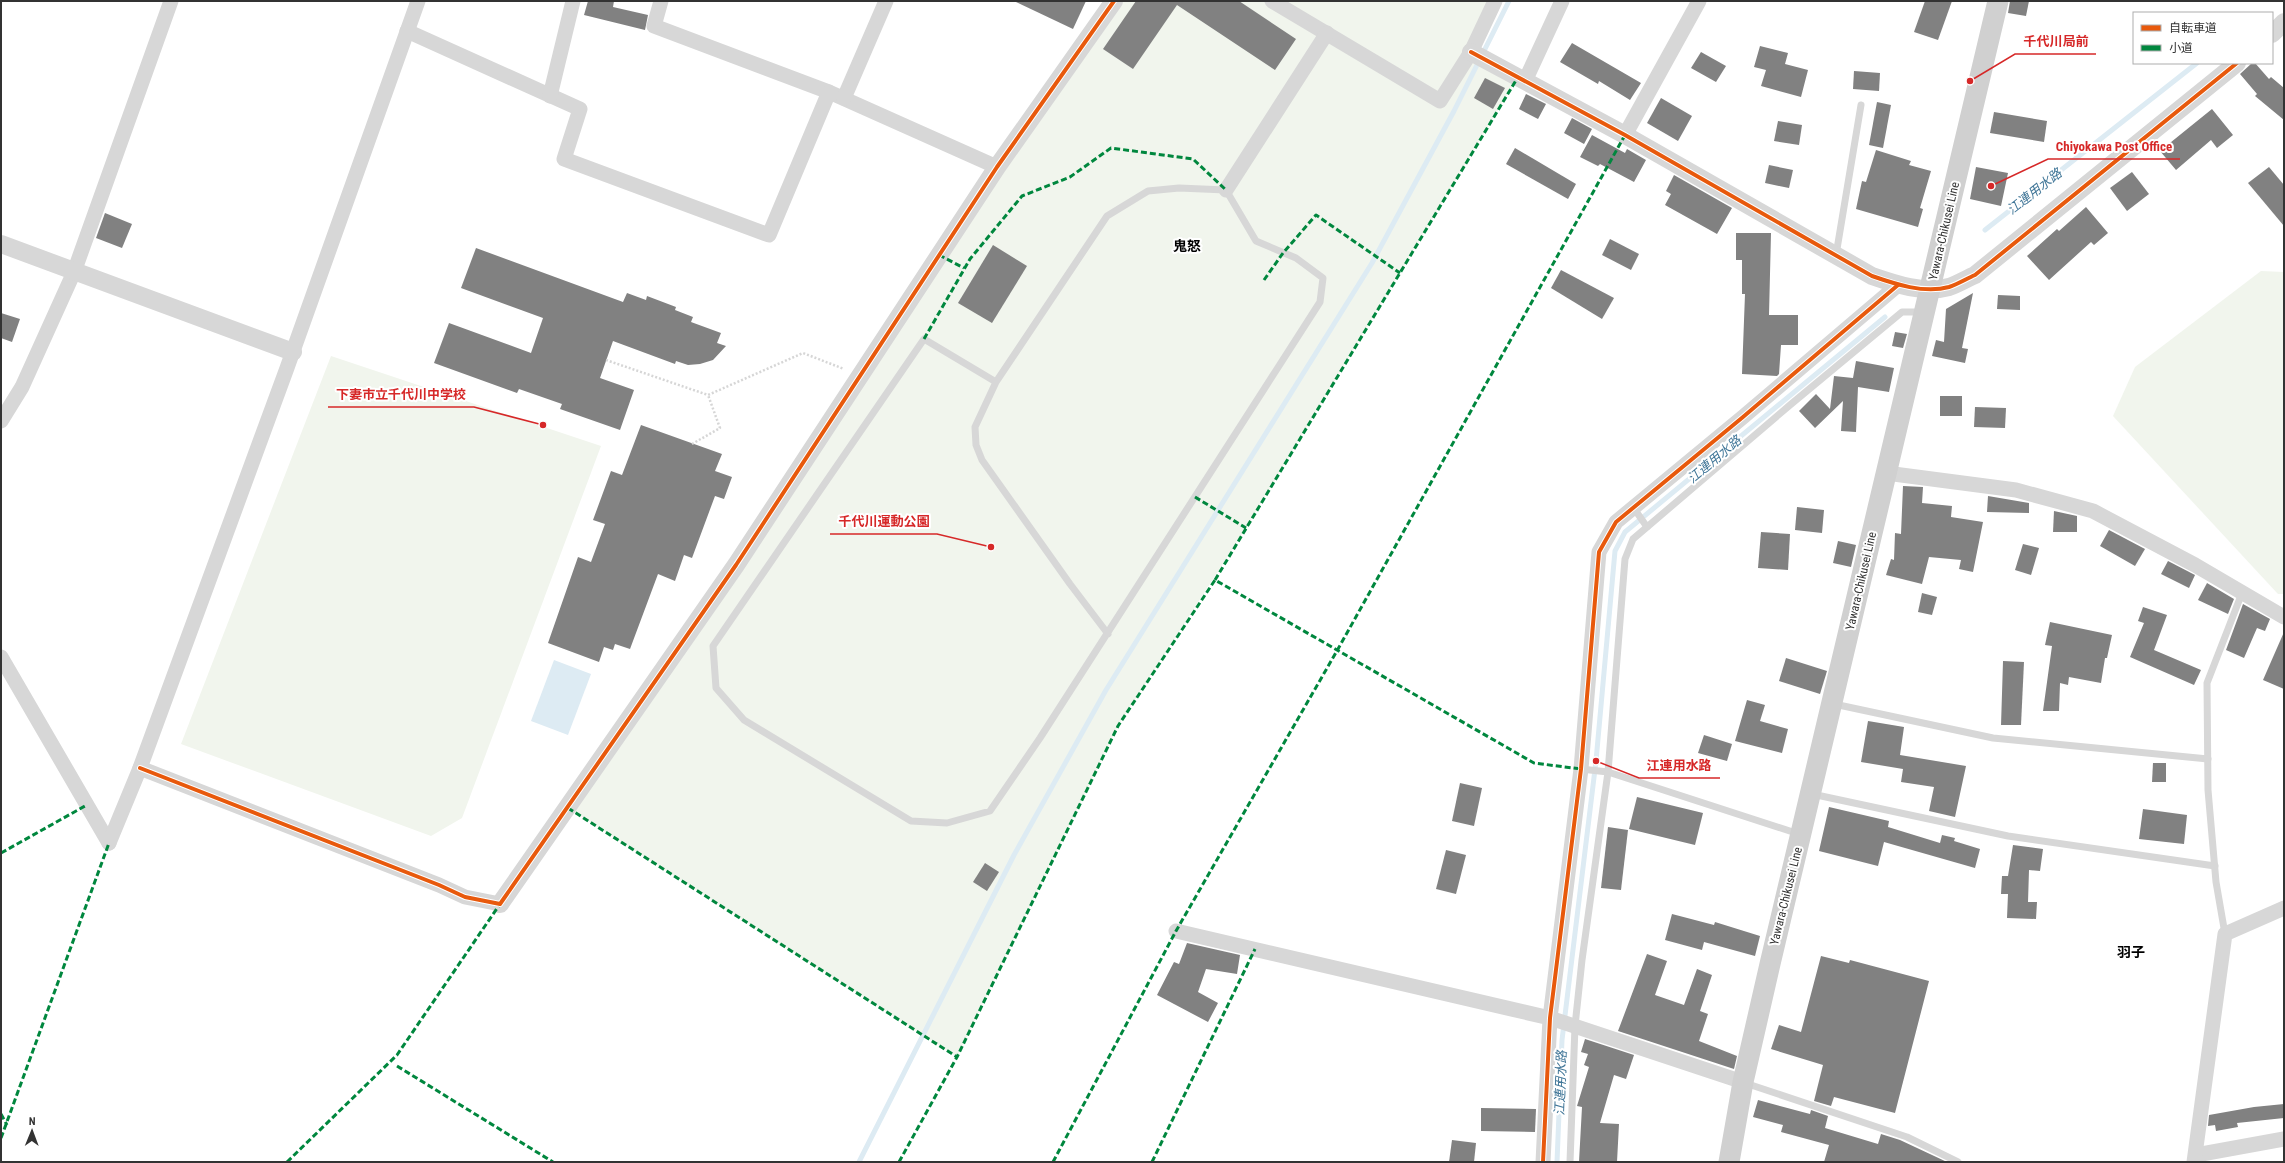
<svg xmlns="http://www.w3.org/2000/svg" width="2285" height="1163" font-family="'Roboto Condensed','Noto Sans JP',sans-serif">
	<rect width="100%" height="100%" fill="#fff"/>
	<g fill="#f1f5ed">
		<polygon points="1114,1 1494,1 1471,52 1518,77 1246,528 1118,726 957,1057 568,808"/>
		<polygon points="2261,271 2284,272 2284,594 2278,594 2113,416 2135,367"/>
		<polygon points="331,356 601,446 462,818 431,836 181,744"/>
	</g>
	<polygon fill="#ddebf3" points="554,660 591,674 568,735 531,721"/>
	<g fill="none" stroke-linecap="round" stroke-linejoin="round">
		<g stroke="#ddebf3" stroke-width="5">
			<polyline points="1985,230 2197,63"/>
			<polyline points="859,1162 1014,855 1106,690 1372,263 1454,111 1509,1"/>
			<polyline points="1557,1162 1562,1040 1596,761 1615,551 1625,532 1885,317"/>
		</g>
	</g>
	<g fill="#818181">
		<polygon points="588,1 614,1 613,7 648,15 645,30 584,15"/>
		<polygon points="1014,1 1086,1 1073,29"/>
		<polygon points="1136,1 1239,1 1296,39 1275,70 1177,5 1133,69 1103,49"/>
		<polygon points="1925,1 1952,1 1938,40 1914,32"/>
		<polygon points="2010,1 2029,1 2026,16 2008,13"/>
		<polygon points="1572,43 1641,83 1630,100 1599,81 1598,84 1560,62"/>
		<polygon points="1760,46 1788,53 1785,64 1808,70 1801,97 1761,86 1766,70 1754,67"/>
		<polygon points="1701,52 1726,66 1716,82 1691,68"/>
		<polygon points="2252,63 2255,63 2269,79 2271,77 2284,88 2284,120 2255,96 2257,94 2240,74"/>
		<polygon points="1854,71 1880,73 1879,91 1853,89"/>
		<polygon points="1485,78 1505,88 1493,109 1474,98"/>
		<polygon points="1526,94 1546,104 1538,119 1519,109"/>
		<polygon points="1661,98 1692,116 1678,141 1647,123"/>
		<polygon points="1877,102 1891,105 1883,148 1869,145"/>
		<polygon points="2212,109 2233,135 2217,148 2211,140 2176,170 2160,151"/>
		<polygon points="1994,112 2047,121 2044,142 1990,133"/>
		<polygon points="1572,118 1592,129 1584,144 1564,133"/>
		<polygon points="1778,121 1802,125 1799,145 1774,141"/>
		<polygon points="1592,135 1625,153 1627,149 1646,160 1634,182 1600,164 1598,166 1580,157"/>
		<polygon points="1515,148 1576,184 1568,199 1506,164"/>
		<polygon points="1876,150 1911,161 1909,165 1931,171 1920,208 1923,209 1918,227 1856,209 1862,181 1866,182"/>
		<polygon points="1769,165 1793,170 1789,188 1765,183"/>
		<polygon points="1976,167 2008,173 2001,206 1970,199"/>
		<polygon points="2269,167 2284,185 2284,226 2248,183"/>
		<polygon points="2132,172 2149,194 2127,211 2110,188"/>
		<polygon points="1674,175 1732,208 1717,234 1665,205 1671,194 1666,191"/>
		<polygon points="2086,207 2108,233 2094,245 2091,242 2049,280 2027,256 2057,229 2059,231"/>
		<polygon points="105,213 132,224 122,248 96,238"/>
		<polygon points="1736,233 1771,233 1769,315 1798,315 1798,345 1781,345 1779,374 1777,376 1742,374 1745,294 1742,294 1742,260 1736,260"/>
		<polygon points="1610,239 1639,254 1631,270 1602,255"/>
		<polygon points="993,245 1027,266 992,323 958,303"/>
		<polygon points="476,248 623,302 627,293 646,300 647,296 676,307 675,310 693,317 691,322 721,333 717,343 726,346 713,360 700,364 688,365 676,361 675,364 613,341 600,378 634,390 620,430 560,409 562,404 519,389 517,393 434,363 449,323 531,353 543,318 461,288"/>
		<polygon points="1561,270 1614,298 1602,319 1551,288"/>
		<polygon points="1973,293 1962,348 1968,349 1965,363 1932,356 1936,340 1944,342 1946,309"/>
		<polygon points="1998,295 2020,296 2020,310 1997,309"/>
		<polygon points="1,313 20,319 12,342 1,338"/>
		<polygon points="1895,332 1907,334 1903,348 1892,346"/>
		<polygon points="1856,361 1894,368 1889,392 1858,387 1856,432 1841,431 1843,401 1815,428 1799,411 1816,394 1830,409 1834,376 1853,378"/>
		<rect x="1940" y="396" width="22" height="20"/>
		<polygon points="1975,407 2006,408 2005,428 1974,427"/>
		<polygon points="641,425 722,454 715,471 732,477 724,499 715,496 692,558 684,555 675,581 658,574 630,649 615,644 613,650 604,647 599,662 548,643 578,557 591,562 605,524 593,520 611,471 622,475"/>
		<polygon points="1903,486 1923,487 1922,503 1952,506 1951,517 1983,522 1973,572 1959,569 1961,560 1929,557 1922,584 1886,575 1891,559 1894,560 1895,533 1901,534"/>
		<polygon points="1988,496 2029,503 2029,513 1987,512"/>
		<polygon points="1797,507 1824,510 1822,533 1795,530"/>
		<polygon points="2054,511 2077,516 2077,532 2053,532"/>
		<polygon points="2109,530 2145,549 2135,566 2100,546"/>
		<polygon points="1761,532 1790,534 1788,570 1758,568"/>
		<polygon points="1838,541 1856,545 1851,567 1833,563"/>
		<polygon points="2023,544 2039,548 2031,575 2015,570"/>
		<polygon points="2168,561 2195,575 2189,588 2161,574"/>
		<polygon points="2207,583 2234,599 2228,614 2198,600"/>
		<polygon points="1922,593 1937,597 1932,615 1918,612"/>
		<polygon points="2243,604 2270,619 2265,631 2257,628 2244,658 2226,650"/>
		<polygon points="2143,607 2167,615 2154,650 2201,670 2194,685 2130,657 2144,623 2138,621"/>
		<polygon points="2050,622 2112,635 2107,658 2105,658 2101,683 2069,677 2068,685 2060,683 2059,711 2043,711 2052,646 2045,645"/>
		<polygon points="2284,632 2284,689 2263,680"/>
		<polygon points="1786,658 1827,671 1820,694 1779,681"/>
		<polygon points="2003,661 2024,662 2021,725 2001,725"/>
		<polygon points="1747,700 1765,705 1760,721 1788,729 1782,753 1735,741"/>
		<polygon points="1868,721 1904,727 1900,755 1966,766 1955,817 1929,811 1934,787 1901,782 1903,769 1861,762"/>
		<polygon points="1704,735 1732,744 1727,761 1698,753"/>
		<polygon points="2153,763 2166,763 2166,782 2152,782"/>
		<polygon points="1460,783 1482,788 1474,826 1452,821"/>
		<polygon points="1637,797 1703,813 1695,845 1629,829"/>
		<polygon points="1829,807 1889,821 1888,827 1940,843 1942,835 1955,838 1954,841 1980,849 1975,868 1884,842 1878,866 1819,851"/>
		<polygon points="2143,809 2187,815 2184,844 2139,839"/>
		<polygon points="1608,827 1628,830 1621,890 1601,888"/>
		<polygon points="2013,845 2043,849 2040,871 2029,870 2028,902 2037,902 2036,919 2007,918 2008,894 2001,894 2002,876 2008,876"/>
		<polygon points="1446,850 1466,855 1456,894 1436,889"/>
		<polygon points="985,863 999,872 987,891 973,882"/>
		<polygon points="1672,914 1714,925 1715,922 1760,936 1755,956 1704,942 1702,950 1665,940"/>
		<polygon points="1187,943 1240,955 1237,974 1206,969 1198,992 1218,1003 1208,1022 1157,995 1174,962 1179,964"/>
		<polygon points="1647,954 1667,961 1655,995 1684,1005 1697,969 1712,975 1700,1011 1708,1014 1699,1041 1737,1056 1734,1069 1618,1031"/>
		<polygon points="1821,956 1849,963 1850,960 1929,981 1895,1113 1834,1097 1831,1106 1814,1101 1823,1065 1771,1049 1779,1025 1801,1032"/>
		<polygon points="1585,1039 1634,1055 1626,1079 1614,1075 1600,1123 1619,1124 1617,1162 1579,1162 1582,1107 1577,1106 1589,1067 1584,1065 1588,1054 1581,1052"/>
		<polygon points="1758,1100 1810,1114 1811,1110 1828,1116 1825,1128 1878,1144 1881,1134 1900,1140 1947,1162 1824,1162 1829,1145 1781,1132 1783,1125 1753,1117"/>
		<polygon points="2284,1104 2284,1118 2237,1123 2238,1127 2216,1131 2215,1125 2208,1126 2209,1115 2254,1107"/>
		<polygon points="1481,1108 1536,1109 1535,1132 1481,1131"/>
		<polygon points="1452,1140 1476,1143 1474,1162 1449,1162"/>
	</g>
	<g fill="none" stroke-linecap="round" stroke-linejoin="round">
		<g stroke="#d6d6d6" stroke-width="2.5" stroke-dasharray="2 2" stroke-linecap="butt">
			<polyline points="606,360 708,395 803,353 844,369"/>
			<polyline points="692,444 720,428 708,395"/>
		</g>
		<g stroke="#d7d7d7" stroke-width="7">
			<polyline points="1836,255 1861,105"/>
			<polyline points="996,382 924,339 713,646 716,688 744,720 911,821 947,823 990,811 1040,738 1320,302 1323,278 1296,258 1256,241 1226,190 1179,188 1148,191 1107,216 996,382 975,427 976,445 982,460 1070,584 1108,634"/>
			<polyline points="1633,507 1647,527"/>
			<polyline points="1834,704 1993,738 2208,759"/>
			<polyline points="1581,769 1608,772 1799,834"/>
			<polyline points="1812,794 2008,836 2215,866"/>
			<polyline points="2225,934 2216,882 2208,790 2207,683 2242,593"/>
			<polyline points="1745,1083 1907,1137 1958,1162"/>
			<polyline points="1570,1162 1575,1026 1582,960 1608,772 1625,559 1633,539 1790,405 1902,312 1922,312"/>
		</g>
		<g stroke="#d7d7d7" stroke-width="15">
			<polyline points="661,1 654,26 829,92"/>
			<polyline points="1272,1 1440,101 1471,52 1495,1"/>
			<polyline points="407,31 580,109 564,159 769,235 829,92 997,167"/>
			<polyline points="1525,81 1562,1"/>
			<polyline points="550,96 573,1"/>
			<polyline points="844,98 886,1"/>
			<polyline points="1625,135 1699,1"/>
			<polyline points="1226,190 1327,33"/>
			<polyline points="1,421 22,387 74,272 171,1"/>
			<polyline points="1886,473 2016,490 2093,511 2195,565 2284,617"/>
			<polyline points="1,657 109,843"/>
			<polyline points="140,768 439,885 465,897 500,904"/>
			<polyline points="109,843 140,768 287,368 418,1"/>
			<polyline points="1176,931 1550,1018 1743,1082"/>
			<polyline points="2196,1155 2284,1139"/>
			<polyline points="1543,1162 1550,1018 1581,769 1599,552 1616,522 1743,417 1898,285"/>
			<polyline points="2194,1162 2225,934 2284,908"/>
		</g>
		<g stroke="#d7d7d7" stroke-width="18">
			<polyline points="2272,34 2284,22"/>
			<path d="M1471 52 1625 135 1872 276C1895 284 1924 294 1949 287 1958 284 1966 279 1975 275L2237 63"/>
			<polyline points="1,244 293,352"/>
			<polyline points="500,904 736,565 997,167 1114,1"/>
		</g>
		<polyline stroke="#d0d0d0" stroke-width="21" points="1729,1162 1743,1082 1770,964 1998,1"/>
		<g stroke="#00873e" stroke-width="3" stroke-dasharray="6 3" stroke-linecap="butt">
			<polyline points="939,255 964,268"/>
			<polyline points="1264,280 1283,253 1316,215 1400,273"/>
			<polyline points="924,339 970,259 1022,196 1070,177 1111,148 1193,159 1226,190"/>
			<polyline points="1195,497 1246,528"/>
			<polyline points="1215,580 1518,77"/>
			<polyline points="568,808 957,1057"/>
			<polyline points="1,853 85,806"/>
			<polyline points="397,1066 553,1162"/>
			<polyline points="1,1114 7,1125"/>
			<polyline points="1,1138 109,843"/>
			<polyline points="287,1162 397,1055 500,904"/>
			<polyline points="899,1162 957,1057 1118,726 1215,580 1534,763 1581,769"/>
			<polyline points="1053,1162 1176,931 1338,649 1625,135"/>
			<polyline points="1152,1162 1255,949"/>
		</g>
		<defs>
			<g id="cycleway">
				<path d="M1471 52 1625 135 1872 276C1895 284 1924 294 1949 287 1958 284 1966 279 1975 275L2237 63"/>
				<polyline points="140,768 439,885 465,897 500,904 736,565 997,167 1114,1"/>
				<polyline points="1543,1162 1550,1018 1581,769 1599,552 1616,522 1743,417 1898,285"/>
			</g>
		</defs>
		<use href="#cycleway" stroke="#fff" stroke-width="6"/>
		<use href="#cycleway" stroke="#e8590c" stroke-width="4"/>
	</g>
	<g text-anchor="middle" stroke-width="4" stroke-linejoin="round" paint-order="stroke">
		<g font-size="12" fill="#333" stroke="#fff">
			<text transform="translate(1944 231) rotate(-77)" y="4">Yawara-Chikusei Line</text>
			<text transform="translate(1861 581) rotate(-77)" y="4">Yawara-Chikusei Line</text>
			<text transform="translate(1786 896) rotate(-76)" y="4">Yawara-Chikusei Line</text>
		</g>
		<g font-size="13" font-style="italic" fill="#3f7597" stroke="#fff">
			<text transform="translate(2034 191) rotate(-38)" y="5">江連用水路</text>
			<text transform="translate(1714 459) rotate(-40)" y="5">江連用水路</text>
			<text transform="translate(1560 1083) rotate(-88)" y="5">江連用水路</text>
		</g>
		<g font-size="14" font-weight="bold" fill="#000" stroke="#fff">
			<text x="1187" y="251">鬼怒</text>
			<text x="2131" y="957">羽子</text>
		</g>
	</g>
	<path fill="none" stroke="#d62828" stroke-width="1.5" d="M1970 81L2015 54H2096M1991 186L2048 159H2180M543 425L474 407H328M991 547L937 534H830M1596 761L1639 778H1720"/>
	<g fill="#d62828" stroke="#fff" stroke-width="1.5">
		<circle cx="1970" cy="81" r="4"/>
		<circle cx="1991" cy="186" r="4"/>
		<circle cx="543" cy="425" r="4"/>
		<circle cx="991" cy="547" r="4"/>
		<circle cx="1596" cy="761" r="4"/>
	</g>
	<g font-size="13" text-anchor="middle" font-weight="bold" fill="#d62828" stroke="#fff" stroke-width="4" stroke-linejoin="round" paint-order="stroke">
		<text x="2056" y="46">千代川局前</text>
		<text x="2114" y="151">Chiyokawa Post Office</text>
		<text x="401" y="399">下妻市立千代川中学校</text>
		<text x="884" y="526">千代川運動公園</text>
		<text x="1679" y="770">江連用水路</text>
	</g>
	<rect width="2285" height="1163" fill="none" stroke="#333333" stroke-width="4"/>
	<rect x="2133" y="12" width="140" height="52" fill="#ffffff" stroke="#adadad"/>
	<rect x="2141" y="25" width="20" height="6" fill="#e8590c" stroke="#adadad"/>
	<text x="2169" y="32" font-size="12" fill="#333333">自転車道</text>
	<rect x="2141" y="45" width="20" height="6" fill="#00873e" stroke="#adadad"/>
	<text x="2169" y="52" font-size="12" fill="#333333">小道</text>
	<g transform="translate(32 1131) rotate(1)" stroke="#ffffff" stroke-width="3" paint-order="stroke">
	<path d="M0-3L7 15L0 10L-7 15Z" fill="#333333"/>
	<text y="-6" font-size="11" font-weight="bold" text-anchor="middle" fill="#333333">N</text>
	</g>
</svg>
